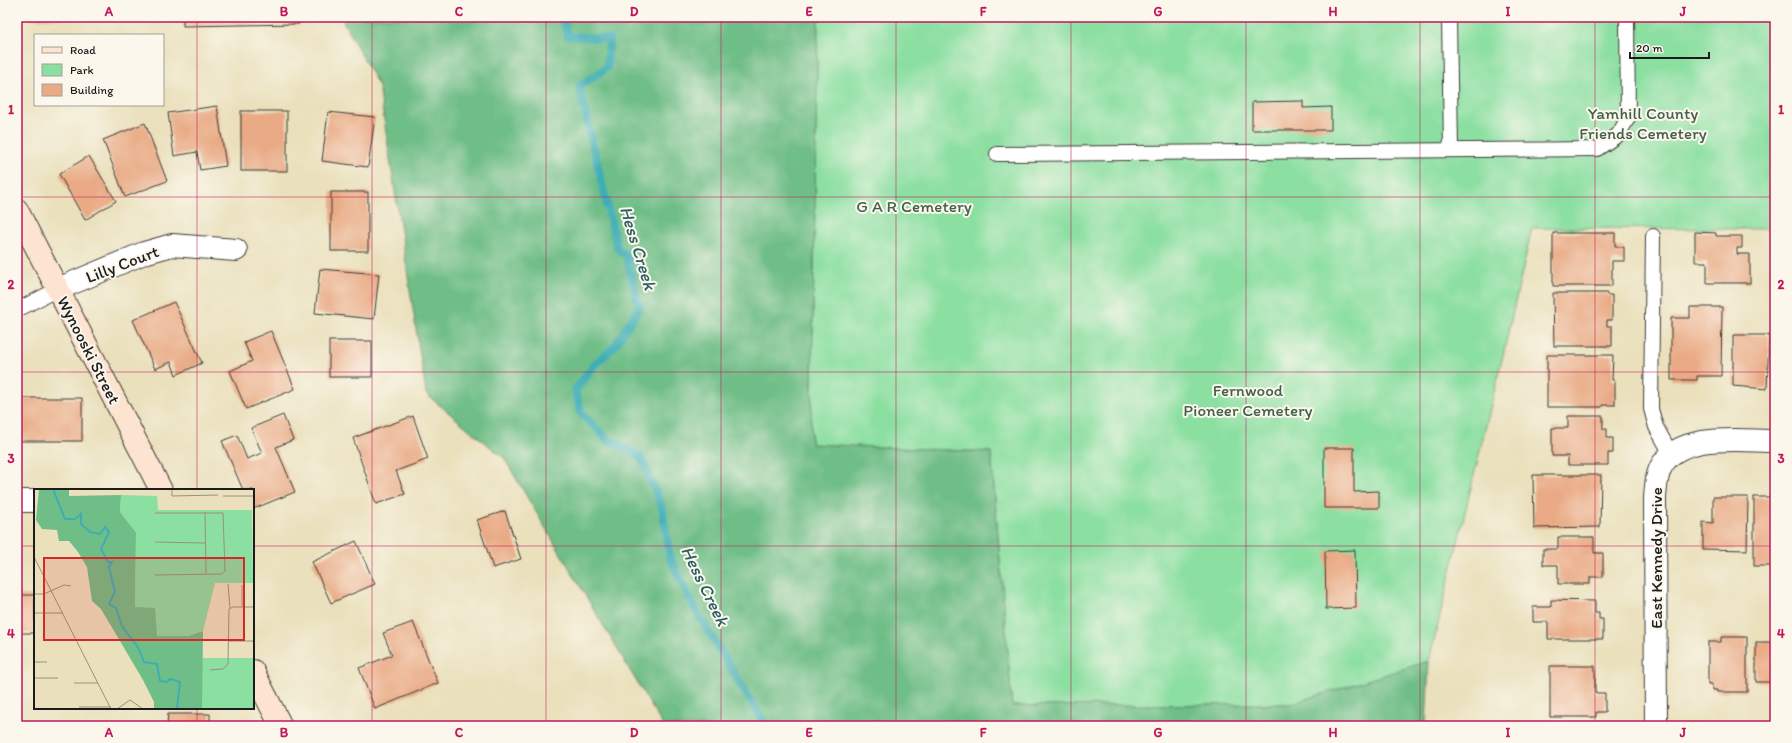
<svg xmlns="http://www.w3.org/2000/svg" width="1792" height="743" font-family="Itim,sans-serif">
	<rect width="100%" height="100%" fill="#fbf7ec"/>
	<filter id="ink" filterUnits="userSpaceOnUse"><feTurbulence type="fractalNoise" baseFrequency=".025" numOctaves="2"/><feDisplacementMap in="SourceGraphic" scale="8" xChannelSelector="R" yChannelSelector="G"/><feConvolveMatrix kernelMatrix="1 2 1 2 8 2 1 2 1" color-interpolation-filters="sRGB"/></filter>
	<filter id="wash" filterUnits="userSpaceOnUse"><feTurbulence type="fractalNoise" baseFrequency=".012" numOctaves="4" result="noise"/><feDisplacementMap in="SourceGraphic" scale="16" xChannelSelector="R" yChannelSelector="G"/><feGaussianBlur stdDeviation="0.9" result="paint"/><feColorMatrix in="noise" values="0 0 0 0 0 0 0 0 0 0 0 0 0 0 0 0 0 1.4 0 .05"/><feComposite in="paint" operator="in"/></filter>
	<g filter="url(#wash)">
		<rect width="100%" height="100%" fill="#eae0bc"/>
		<polygon fill="#8bdfa1" stroke="#547e5e" points="818,17 1775,17 1775,229 1532,228 1504,351 1429,661 1290,704 1012,706 991,452 811,445"/>
		<polygon fill="#70be87" stroke="#466d52" points="341,17 818,17 811,444 991,452 1012,706 1290,704 1429,661 1426,726 663,726 504,458 426,394 379,87"/>
		<g fill="none" stroke-linecap="round" stroke-linejoin="round">
			<polyline stroke="#3daeb6" stroke-width="8" points="562,17 568,36 609,39 607,68 579,86 617,247 627,257 639,308 614,347 596,363 575,390 581,413 607,439 640,456 662,507 670,558 696,611 766,726"/>
		</g>
		<g id="blocks">
			<g fill="#e9aa85">
				<rect x="17" y="17" width="109" height="2"/>
				<polygon points="183,17 299,17 299,24 183,26"/>
				<polygon points="1303,101 1303,108 1331,107 1331,130 1252,130 1252,102"/>
				<polygon points="217,106 226,166 200,170 197,152 174,156 168,113"/>
				<rect x="241" y="111" width="46" height="60"/>
				<polygon points="328,112 375,117 368,167 322,161"/>
				<polygon points="145,123 167,181 125,197 103,140"/>
				<polygon points="89,156 116,201 85,220 59,174"/>
				<rect x="331" y="192" width="37" height="59"/>
				<polygon points="1695,232 1716,233 1716,236 1742,236 1742,248 1737,248 1737,254 1750,254 1750,283 1707,283 1707,262 1695,262"/>
				<polygon points="1553,233 1615,233 1615,247 1624,247 1624,261 1612,261 1612,286 1553,286"/>
				<polygon points="320,269 379,274 374,319 315,313"/>
				<polygon points="1553,293 1607,293 1607,295 1612,295 1612,320 1607,320 1607,326 1612,326 1612,346 1554,346"/>
				<polygon points="174,302 202,363 176,375 171,362 155,369 133,320"/>
				<polygon points="1690,307 1722,307 1721,376 1697,376 1697,380 1671,380 1671,318 1690,318"/>
				<polygon points="271,331 295,389 246,409 230,371 252,361 244,342"/>
				<polygon points="1733,335 1769,335 1767,389 1733,386"/>
				<rect x="329" y="341" width="43" height="36"/>
				<polygon points="1547,355 1613,355 1612,380 1615,380 1615,405 1602,405 1602,407 1547,407"/>
				<rect x="17" y="398" width="65" height="43"/>
				<polygon points="283,415 293,440 276,447 295,492 253,509 253,490 243,490 222,441 237,435 247,459 262,453 251,428"/>
				<polygon points="413,416 428,459 396,471 405,494 376,504 353,438"/>
				<polygon points="1568,416 1603,416 1603,429 1607,429 1607,438 1613,438 1613,453 1608,453 1608,465 1568,465 1568,456 1552,456 1552,428 1568,428"/>
				<polygon points="1324,448 1354,448 1354,492 1379,491 1379,508 1324,508"/>
				<polygon points="1533,475 1601,475 1600,527 1534,528"/>
				<polygon points="1713,497 1748,497 1747,550 1703,549 1703,522 1713,523"/>
				<rect x="1754" y="497" width="21" height="69"/>
				<polygon points="505,511 521,559 493,568 477,520"/>
				<polygon points="1558,537 1594,537 1594,553 1603,553 1603,577 1590,577 1590,584 1558,584 1558,565 1543,565 1543,549 1558,549"/>
				<polygon points="356,541 375,584 331,603 312,562"/>
				<polygon points="1355,550 1356,608 1326,609 1325,551"/>
				<rect x="17" y="595" width="18" height="38"/>
				<polygon points="1551,600 1595,601 1595,613 1599,613 1599,619 1603,619 1603,639 1548,639 1548,622 1533,622 1533,607 1551,607"/>
				<polygon points="413,622 438,683 375,709 359,668 392,655 383,633"/>
				<polygon points="1721,637 1747,637 1747,692 1717,692 1717,690 1712,690 1712,684 1708,684 1708,642 1721,642"/>
				<rect x="1756" y="642" width="19" height="40"/>
				<polygon points="1550,666 1595,666 1595,693 1605,693 1605,712 1596,712 1596,717 1550,717"/>
				<polygon points="168,714 210,714 210,726 167,726"/>
			</g>
		</g>
	</g>
	<g filter="url(#ink)">
		<use href="#blocks" fill-opacity="0" stroke="#3b3934" stroke-width="1"/>
		<g fill="none" stroke-linecap="round" stroke-linejoin="round">
			<defs>
				<g id="lane">
					<polyline points="1449,17 1451,150"/>
					<polyline points="997,154 1597,149 1618,135 1628,118 1627,17"/>
					<polyline points="1653,236 1651,409 1656,427 1671,454"/>
					<polyline points="17,310 58,289"/>
				</g>
				<g id="street">
					<polyline points="58,289 144,253 172,245 236,250"/>
					<polyline points="17,501 35,501"/>
					<path d="M1656 726 1655 498C1656 487 1656 475 1662 465 1682 432 1741 441 1775 441"/>
				</g>
				<g id="secondary">
					<polyline points="17,210 161,490"/>
					<polyline points="253,671 281,726"/>
				</g>
			</defs>
			<use href="#lane" stroke="#3b3934" stroke-width="16"/>
			<use href="#street" stroke="#3b3934" stroke-width="24"/>
			<use href="#secondary" stroke="#3b3934" stroke-width="24"/>
			<use href="#lane" stroke="#fff" stroke-width="14"/>
			<use href="#street" stroke="#fff" stroke-width="22"/>
			<use href="#secondary" stroke="#fde4d0" stroke-width="22"/>
		</g>
	</g>
	<path fill="none" stroke="#c2185b" stroke-width="1" stroke-opacity="0.55" d="M197 17V490M372 17V726M546 17V726M721 17V726M896 17V726M1071 17V726M1246 17V726M1420 17V726M1595 17V726M17 197H1775M17 372H1775M17 546H35M253 546H1775M197 708V726"/>
	<g text-anchor="middle" stroke-width="4" stroke-linejoin="round" paint-order="stroke">
		<g font-size="17" fill="#43604b" stroke="#fbf7ec">
			<text x="1643" y="119">Yamhill County<tspan x="1643" dy="20">Friends Cemetery</tspan></text>
			<text x="914" y="212">G A R Cemetery</text>
			<text x="1248" y="396">Fernwood<tspan x="1248" dy="20">Pioneer Cemetery</tspan></text>
		</g>
		<g font-size="17" fill="#1c1c1c" stroke="#fbf7ec">
			<text transform="translate(122 264) rotate(-21)" y="6">Lilly Court</text>
			<text transform="translate(89 350) rotate(63)" y="6">Wynooski Street</text>
			<text transform="translate(1656 558) rotate(-90)" y="6">East Kennedy Drive</text>
		</g>
		<g font-size="18" font-style="italic" fill="#2b5e61" stroke="#fbf7ec">
			<text transform="translate(638 248) rotate(73)" y="6">Hess Creek</text>
			<text transform="translate(705 586) rotate(64)" y="6">Hess Creek</text>
		</g>
	</g>
	<g transform="translate(34 489)">
		<rect width="220" height="220" fill="#eae0bc"/>
		<path d="M87 6 123 7 124 21H218L219 94H181L169 142 154 147H123L101 118 102 45 86 23ZM168 169H220V220H168Z" fill="#8bdfa1"/>
		<path d="M5 0H35V7L87 6 86 23 102 44 101 118 121 119 123 147H154L169 142 168 220H120V213L109 191 67 120 58 112 53 78 44 63 35 52H25L23 41 8 40 2 31Z" fill="#70be87"/>
		<path fill="none" stroke="#3daeb6" stroke-width="2" d="M19 0 31 30H41L47 25V35L56 43 66 45 71 38 75 43 67 60 74 73H78L75 78 81 103 75 115 82 119 88 137 105 160 110 173 123 175 126 192 133 193 136 190 146 193 143 220"/>
		<path fill="none" stroke="#98927c" stroke-width="1" d="M138 0V7L184 6M189 7H220M171 23 172 85M121 53 171 54M0 68 77 220M121 86 188 85 191 82 189 24H121M194 95 196 119M208 96V118M0 105H10L30 96 37 97M0 124H29M195 152H220M0 173H13M176 181 189 180 194 175 195 120 199 118H220M0 189H24M40 194H64M45 218H77M83 220 96 211 109 220"/>
		<path fill="#d62828" fill-opacity="0.15" stroke="#d62828" stroke-width="2" d="M10 69H210V151H10Z"/>
		<rect width="220" height="220" fill="none" stroke="#1c1c1c" stroke-width="2"/>
	</g>
	<rect width="1792" height="743" fill="none" stroke="#fbf7ec" stroke-width="44"/>
	<rect x="34" y="34" width="130" height="72" fill="#fbf7ec" stroke="#a29f99"/>
	<rect x="42" y="47" width="20" height="6" fill="#fde4d0" stroke="#a29f99"/>
	<text x="70" y="54" font-size="12" fill="#1c1c1c">Road</text>
	<rect x="42" y="64" width="20" height="12" fill="#8bdfa1" stroke="#a29f99"/>
	<text x="70" y="74" font-size="12" fill="#1c1c1c">Park</text>
	<rect x="42" y="84" width="20" height="12" fill="#e9aa85" stroke="#a29f99"/>
	<text x="70" y="94" font-size="12" fill="#1c1c1c">Building</text>
	<path d="M1630 52v6h79v-6" fill="none" stroke="#1c1c1c" stroke-width="2"/>
	<text x="1636" y="52" font-size="12" fill="#1c1c1c" stroke="#fbf7ec" stroke-width="3" paint-order="stroke">20 m</text>
	<rect x="22" y="22" width="1748" height="699" fill="none" stroke="#c2185b" stroke-width="1.5"/>
	<g font-size="13" text-anchor="middle" font-weight="bold" fill="#c2185b">
		<text x="109" y="16">A</text>
		<text x="284" y="16">B</text>
		<text x="459" y="16">C</text>
		<text x="634" y="16">D</text>
		<text x="809" y="16">E</text>
		<text x="983" y="16">F</text>
		<text x="1158" y="16">G</text>
		<text x="1333" y="16">H</text>
		<text x="1508" y="16">I</text>
		<text x="1683" y="16">J</text>
		<text x="11" y="114">1</text>
		<text x="1781" y="114">1</text>
		<text x="11" y="289">2</text>
		<text x="1781" y="289">2</text>
		<text x="11" y="463">3</text>
		<text x="1781" y="463">3</text>
		<text x="11" y="638">4</text>
		<text x="1781" y="638">4</text>
		<text x="109" y="737">A</text>
		<text x="284" y="737">B</text>
		<text x="459" y="737">C</text>
		<text x="634" y="737">D</text>
		<text x="809" y="737">E</text>
		<text x="983" y="737">F</text>
		<text x="1158" y="737">G</text>
		<text x="1333" y="737">H</text>
		<text x="1508" y="737">I</text>
		<text x="1683" y="737">J</text>
	</g>
</svg>
